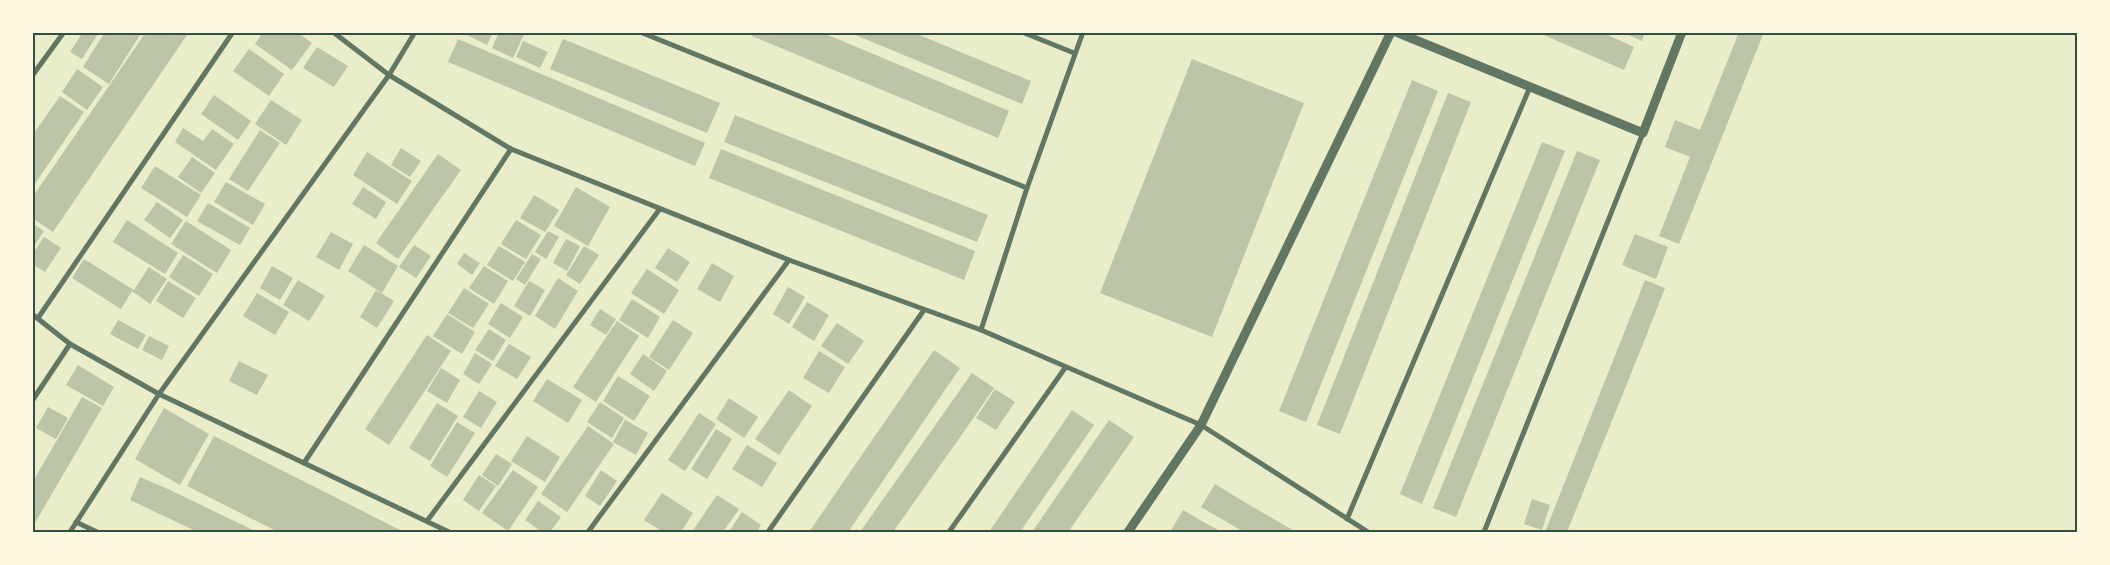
<svg xmlns="http://www.w3.org/2000/svg" width="2110" height="565" font-family="'Nunito Sans',sans-serif">
	<rect width="100%" height="100%" fill="#e9edc9"/>
	<g fill="#bcc5a7">
		<polygon points="83,32 99,32 82,59 70,52"/>
		<polygon points="105,32 136,32 140,35 109,84 83,67"/>
		<polygon points="146,32 189,32 53,232 32,218 32,198"/>
		<polygon points="263,32 297,32 312,43 292,70 255,44"/>
		<polygon points="461,32 493,32 487,45"/>
		<polygon points="499,32 525,32 513,58 492,48"/>
		<polygon points="753,32 821,32 1009,111 998,138 752,36"/>
		<polygon points="848,32 912,32 1031,81 1022,104"/>
		<polygon points="1537,32 1601,32 1634,47 1624,70"/>
		<polygon points="1622,32 1645,32 1642,41"/>
		<polygon points="1739,32 1764,32 1679,244 1659,236 1690,157 1665,147 1675,120 1700,130"/>
		<polygon points="458,39 705,143 695,166 448,62"/>
		<polygon points="563,39 720,103 707,133 550,69"/>
		<polygon points="523,41 548,52 540,68 516,57"/>
		<polygon points="317,47 348,66 334,87 303,68"/>
		<polygon points="249,49 284,74 269,96 233,71"/>
		<polygon points="1192,59 1304,103 1212,337 1100,293"/>
		<polygon points="77,69 103,87 87,110 62,92"/>
		<polygon points="1412,80 1438,91 1306,422 1279,411"/>
		<polygon points="1448,93 1471,102 1340,434 1317,425"/>
		<polygon points="214,95 251,121 238,140 201,114"/>
		<polygon points="60,96 84,112 32,188 32,136"/>
		<polygon points="271,100 302,120 286,145 255,124"/>
		<polygon points="735,115 988,215 977,242 724,142"/>
		<polygon points="183,128 203,141 212,129 234,144 216,170 175,142"/>
		<polygon points="260,130 280,143 248,191 229,179"/>
		<polygon points="1542,142 1565,151 1422,504 1400,494"/>
		<polygon points="401,148 421,161 410,177 391,165"/>
		<polygon points="721,149 975,251 964,280 709,178"/>
		<polygon points="1577,151 1600,160 1456,517 1433,508"/>
		<polygon points="367,152 412,181 397,204 353,175"/>
		<polygon points="438,154 461,170 398,259 376,243"/>
		<polygon points="192,157 215,173 201,193 178,177"/>
		<polygon points="155,166 201,195 187,217 141,188"/>
		<polygon points="226,182 265,204 253,225 214,202"/>
		<polygon points="363,187 386,202 376,219 352,204"/>
		<polygon points="576,187 610,207 588,246 554,226"/>
		<polygon points="534,195 559,210 545,232 520,218"/>
		<polygon points="157,202 183,220 170,238 144,220"/>
		<polygon points="208,203 250,228 240,245 197,221"/>
		<polygon points="127,220 178,253 165,274 113,242"/>
		<polygon points="516,220 541,235 526,259 501,244"/>
		<polygon points="186,221 231,250 217,273 171,244"/>
		<polygon points="32,223 44,231 32,249"/>
		<polygon points="548,231 559,237 546,259 535,252"/>
		<polygon points="331,232 353,244 339,270 316,257"/>
		<polygon points="1635,234 1668,247 1656,279 1622,265"/>
		<polygon points="44,237 61,248 45,272 32,264 32,255"/>
		<polygon points="566,239 580,246 567,271 553,263"/>
		<polygon points="364,245 398,266 382,293 348,271"/>
		<polygon points="414,245 431,256 416,278 399,267"/>
		<polygon points="499,246 525,262 513,281 487,265"/>
		<polygon points="584,246 599,255 580,284 566,275"/>
		<polygon points="668,248 690,262 677,282 655,268"/>
		<polygon points="464,253 480,263 472,275 457,264"/>
		<polygon points="532,254 541,259 525,285 516,279"/>
		<polygon points="183,255 213,274 199,296 169,277"/>
		<polygon points="84,259 134,290 149,267 167,279 150,304 132,291 121,309 72,278"/>
		<polygon points="712,263 734,276 720,302 697,289"/>
		<polygon points="272,266 293,278 280,300 260,288"/>
		<polygon points="484,266 508,281 494,304 469,288"/>
		<polygon points="647,269 679,290 664,314 631,293"/>
		<polygon points="558,278 578,291 555,329 535,316"/>
		<polygon points="298,280 325,296 309,321 283,305"/>
		<polygon points="1645,280 1665,288 1643,344 1567,532 1545,532"/>
		<polygon points="168,281 196,298 183,318 156,301"/>
		<polygon points="529,281 545,290 530,316 514,306"/>
		<polygon points="788,287 805,297 789,324 773,314"/>
		<polygon points="464,288 489,304 473,328 448,313"/>
		<polygon points="376,290 394,301 377,328 360,317"/>
		<polygon points="257,293 289,312 275,335 243,316"/>
		<polygon points="632,299 660,317 648,338 619,320"/>
		<polygon points="807,302 829,315 814,341 792,327"/>
		<polygon points="501,303 523,317 510,338 488,324"/>
		<polygon points="600,309 616,319 606,335 590,325"/>
		<polygon points="447,314 475,332 462,354 433,336"/>
		<polygon points="118,320 146,335 138,349 110,334"/>
		<polygon points="673,320 693,333 669,370 649,357"/>
		<polygon points="617,321 639,336 596,402 573,387"/>
		<polygon points="837,323 864,341 848,364 821,346"/>
		<polygon points="489,329 506,340 493,361 475,350"/>
		<polygon points="427,335 451,351 389,445 365,429"/>
		<polygon points="149,336 169,346 162,360 142,350"/>
		<polygon points="509,344 531,357 517,379 495,366"/>
		<polygon points="934,350 960,368 943,393 848,532 809,532"/>
		<polygon points="819,351 845,367 829,393 803,378"/>
		<polygon points="475,353 492,364 479,384 463,374"/>
		<polygon points="643,354 667,371 654,391 630,374"/>
		<polygon points="239,361 268,375 257,395 229,381"/>
		<polygon points="78,365 114,387 103,406 66,385"/>
		<polygon points="441,368 460,380 447,403 427,391"/>
		<polygon points="972,373 994,388 977,413 893,532 860,532"/>
		<polygon points="618,376 650,396 634,421 603,401"/>
		<polygon points="547,379 582,400 568,423 533,401"/>
		<polygon points="995,389 1015,402 996,430 976,418"/>
		<polygon points="789,390 812,406 779,455 755,439"/>
		<polygon points="479,391 497,402 481,428 463,417"/>
		<polygon points="82,397 102,408 32,528 32,483"/>
		<polygon points="729,398 758,417 744,438 716,419"/>
		<polygon points="600,402 624,418 612,438 587,422"/>
		<polygon points="437,403 458,416 430,461 409,448"/>
		<polygon points="48,407 68,418 56,439 36,428"/>
		<polygon points="164,408 209,434 180,485 135,459"/>
		<polygon points="1072,410 1094,425 1020,532 989,532"/>
		<polygon points="699,413 716,424 685,471 668,460"/>
		<polygon points="625,420 648,433 636,455 613,442"/>
		<polygon points="1109,420 1134,437 1087,505 1068,532 1032,532"/>
		<polygon points="457,422 475,433 447,477 430,466"/>
		<polygon points="588,426 614,444 567,512 541,494"/>
		<polygon points="716,429 732,439 707,479 691,469"/>
		<polygon points="214,436 404,532 278,532 187,486"/>
		<polygon points="527,436 560,457 545,482 511,461"/>
		<polygon points="747,445 777,463 762,487 732,469"/>
		<polygon points="496,454 512,464 498,486 482,475"/>
		<polygon points="513,470 538,487 508,531 482,513"/>
		<polygon points="601,470 617,481 600,506 585,496"/>
		<polygon points="479,475 496,486 479,511 463,500"/>
		<polygon points="140,477 168,489 257,532 198,532 130,500"/>
		<polygon points="1215,484 1241,500 1296,532 1244,532 1201,507"/>
		<polygon points="662,493 693,513 681,532 663,532 644,520"/>
		<polygon points="717,495 739,509 723,532 692,532"/>
		<polygon points="1532,499 1550,505 1542,530 1524,524"/>
		<polygon points="538,501 561,517 550,532 542,532 525,520"/>
		<polygon points="1183,510 1207,524 1222,532 1170,532"/>
		<polygon points="742,512 761,525 756,532 729,532"/>
	</g>
	<g fill="none" stroke-linecap="round" stroke-linejoin="round">
		<g stroke="#617663" stroke-width="5">
			<polyline points="333,32 389,75 511,149 789,260 981,330 1201,425 1368,532"/>
			<polyline points="640,32 1027,188"/>
			<polyline points="1022,32 1074,53"/>
			<polyline points="32,76 64,32"/>
			<polyline points="32,314 70,344 159,394 449,532"/>
			<polyline points="38,318 233,32"/>
			<polyline points="981,330 1027,188 1083,32"/>
			<polyline points="32,401 70,344"/>
			<polyline points="304,463 511,149"/>
			<polyline points="1347,519 1530,87"/>
			<polyline points="427,521 659,210"/>
			<polyline points="76,522 97,532"/>
			<polyline points="70,532 159,394 389,75 415,32"/>
			<polyline points="588,532 789,260"/>
			<polyline points="768,532 924,310"/>
			<polyline points="949,532 1065,368"/>
			<polyline points="1484,532 1643,133"/>
		</g>
		<g stroke="#617663" stroke-width="9">
			<polyline points="1396,32 1643,133 1682,32"/>
			<polyline points="1128,532 1201,425 1391,32"/>
		</g>
	</g>
	<rect width="2110" height="565" fill="none" stroke="#fefae0" stroke-width="68"/>
	<rect x="34" y="34" width="2042" height="497" fill="none" stroke="#344e41" stroke-width="2"/>
</svg>
